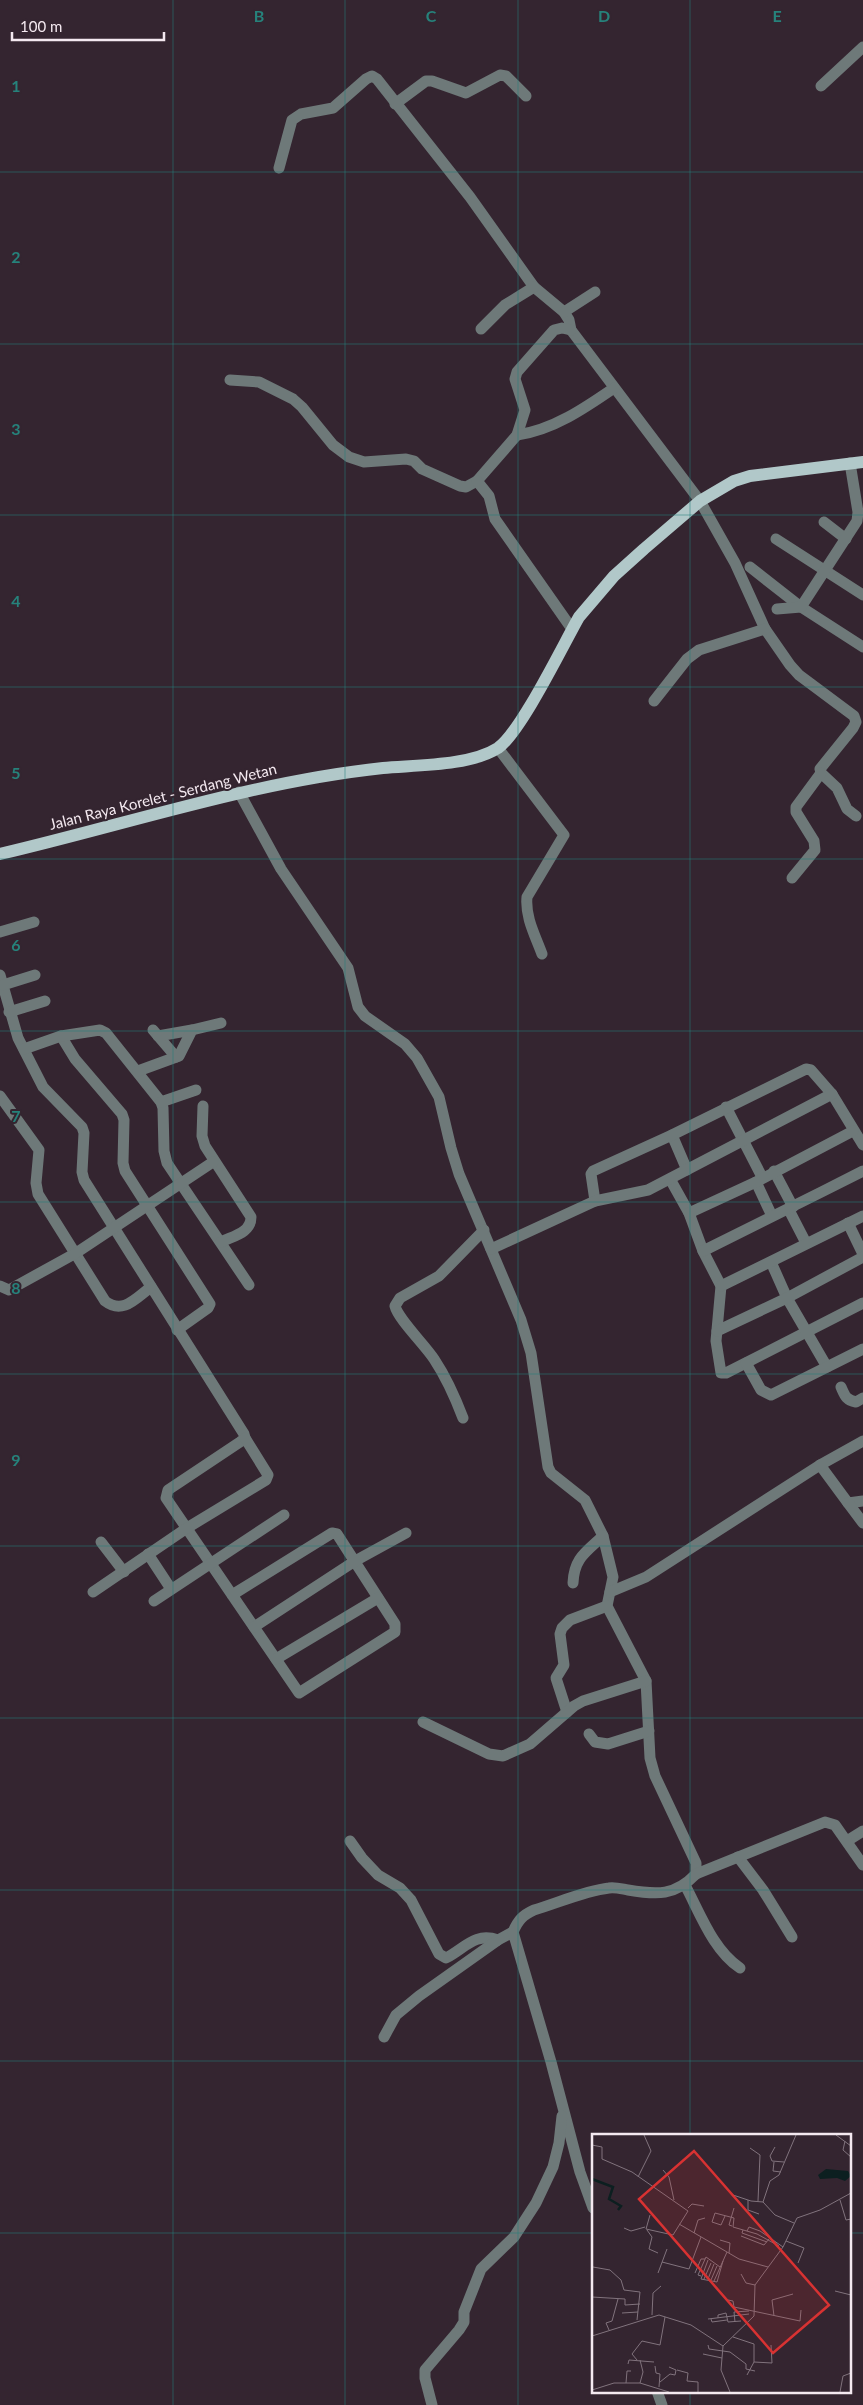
<svg xmlns="http://www.w3.org/2000/svg" width="863" height="2405" font-family="Lato,sans-serif">
	<rect width="100%" height="100%" fill="#342530"/>
	<g fill="none" stroke-linecap="round" stroke-linejoin="round">
		<g stroke="#6e7979" stroke-width="11">
			<polyline points="821,86 863,47"/>
			<polyline points="395,104 426,81 432,81 466,93 500,75 506,76 526,96"/>
			<polyline points="279,168 292,120 301,114 333,108 366,79 372,76 377,79 470,197 534,287 564,312 569,320 571,330 700,501 735,563 765,629 790,665 799,675 854,716 856,722 853,728 820,769 821,773 837,788 847,809 856,816"/>
			<polyline points="564,312 595,292"/>
			<polyline points="481,329 505,305 534,287"/>
			<polyline points="230,380 259,382 293,399 302,407 333,445 349,457 364,462 406,459 414,461 422,469 460,486 466,487 477,481 517,435 525,410 515,379 517,372 554,330 562,328 571,330"/>
			<path d="M517 435C553 430 585 408 614 388"/>
			<polyline points="477,481 489,496 495,519 572,629"/>
			<polyline points="824,522 846,539"/>
			<polyline points="776,539 863,595"/>
			<polyline points="750,567 801,607 863,647"/>
			<polyline points="777,609 801,607 857,521 858,512 850,463"/>
			<polyline points="654,701 687,659 699,650 765,629"/>
			<path d="M498 748 564 835 527 897C525 917 535 935 542 954"/>
			<polyline points="239,792 281,869 348,968 358,1007 365,1016 405,1044 417,1058 439,1097 451,1148 459,1174 521,1320 531,1353 548,1467 551,1473 585,1500 603,1536 613,1577 607,1606 646,1681 650,1758 655,1776 696,1863 696,1874"/>
			<polyline points="792,878 815,850 814,841 796,812 796,807 821,773"/>
			<polyline points="0,932 34,922"/>
			<polyline points="0,975 18,1038 43,1087 82,1127 84,1133 82,1172 84,1180 244,1434 245,1438 240,1442 168,1490 166,1498 299,1693 395,1632 395,1624 337,1534 332,1533 232,1595"/>
			<polyline points="3,985 35,975"/>
			<polyline points="9,1012 45,1001"/>
			<polyline points="153,1030 176,1057"/>
			<polyline points="61,1036 75,1059 122,1114 124,1120 123,1163 125,1171 210,1304 208,1308 177,1330"/>
			<polyline points="158,1036 192,1030"/>
			<polyline points="24,1049 61,1036 100,1030 106,1033 161,1102 163,1108 164,1151 167,1163 249,1285"/>
			<polyline points="138,1071 179,1056 192,1030 221,1023"/>
			<path d="M0 1096 39 1150 36 1183 38 1194 105 1301C123 1315 136 1298 151 1287"/>
			<polyline points="161,1102 196,1090"/>
			<path d="M203 1106 202 1136 205 1146 251 1217C251 1233 233 1236 221 1242"/>
			<polyline points="726,1107 762,1177"/>
			<polyline points="672,1135 687,1170"/>
			<polyline points="774,1171 793,1207"/>
			<polyline points="670,1179 689,1213 703,1251 721,1286 716,1341 721,1373 726,1373 863,1303"/>
			<polyline points="756,1182 772,1216"/>
			<polyline points="595,1201 591,1174 593,1171 672,1135 806,1069 811,1070 832,1094 863,1145"/>
			<polyline points="789,1210 806,1243"/>
			<polyline points="689,1213 756,1182 853,1131"/>
			<polyline points="848,1223 863,1254"/>
			<polyline points="491,1249 595,1201 648,1190 832,1094"/>
			<path d="M703 1251C757 1224 810 1198 863 1171"/>
			<polyline points="771,1262 787,1298 827,1367"/>
			<polyline points="0,1286 9,1290 76,1253 213,1162"/>
			<polyline points="721,1286 863,1216"/>
			<polyline points="717,1331 787,1298 863,1257"/>
			<polyline points="746,1363 761,1390 771,1395 863,1349"/>
			<path d="M841 1387C845 1396 846 1400 856 1402L863 1398"/>
			<path d="M463 1418C455 1397 446 1377 434 1359 425 1345 398 1319 395 1306L400 1298 439 1276 484 1230"/>
			<polyline points="820,1465 848,1503 863,1501"/>
			<polyline points="848,1503 863,1523"/>
			<polyline points="101,1542 124,1572"/>
			<polyline points="148,1554 171,1589"/>
			<path d="M573 1583C574 1558 586 1552 603 1536"/>
			<polyline points="93,1592 187,1528 266,1480 268,1475 245,1438"/>
			<polyline points="610,1592 646,1577 820,1465 863,1441"/>
			<polyline points="154,1601 284,1515"/>
			<polyline points="254,1627 355,1561 406,1533"/>
			<polyline points="276,1659 378,1598"/>
			<polyline points="567,1712 556,1678 564,1665 560,1634 562,1628 570,1620 607,1606"/>
			<polyline points="423,1722 489,1754 503,1756 530,1744 574,1706 583,1701 646,1681"/>
			<polyline points="589,1734 595,1742 608,1744 649,1731"/>
			<path d="M350 1841 362 1858 378 1875 400 1888 411 1900 439 1954 446 1958C465 1948 475 1932 498 1940"/>
			<polyline points="847,1841 863,1831"/>
			<polyline points="738,1857 763,1890 792,1937"/>
			<path d="M685 1885C700 1913 713 1950 740 1968"/>
			<polyline points="384,2037 396,2015 419,1996 498,1940 513,1932"/>
			<path d="M593 2208 580 2172 551 2062 513 1932C518 1920 523 1915 534 1910 558 1903 584 1891 609 1888 615 1887 622 1889 628 1890 657 1895 675 1896 696 1874L825 1822 835 1825 863 1865"/>
			<polyline points="657,2391 662,2405"/>
			<polyline points="432,2405 425,2378 425,2370 459,2330 464,2322 464,2312 481,2269 514,2237 536,2203 553,2167 559,2143 562,2116"/>
		</g>
		<path stroke="#b1c8c9" stroke-width="12" d="M0 854C128 824 252 782 383 768 416 765 470 766 498 748 521 732 563 645 579 617L614 576 644 549 700 501 734 481 750 476 863 462"/>
	</g>
	<path fill="none" stroke="#26827b" stroke-width="1" stroke-opacity="0.55" d="M173 0V2405M345 0V2405M518 0V2405M690 0V2135M0 172H863M0 344H863M0 515H863M0 687H863M0 859H863M0 1031H863M0 1202H863M0 1374H863M0 1546H863M0 1718H863M0 1890H863M0 2061H863M0 2233H593M849 2233H863M690 2391V2405"/>
	<g text-anchor="middle" stroke-width="4" stroke-linejoin="round" paint-order="stroke">
		<g font-size="15" fill="#f4e9f0" stroke="#342530">
			<text transform="translate(163 797) rotate(-14)" y="5">Jalan Raya Korelet - Serdang Wetan</text>
		</g>
	</g>
	<g transform="translate(592 2134)">
		<rect width="259" height="259" fill="#342530"/>
		<path d="M234 35 256 37 259 42 253 47 245 44 228 45 226 41Z" fill="#0c1f20"/>
		<path fill="none" stroke="#0c1f20" stroke-width="2.5" d="M0 45 21 53 17 65 29 72 26 76"/>
		<path fill="none" stroke="#81737d" stroke-width="1" d="M244 1 259 12M253 7 251 16 259 23M0 11 10 13V25L40 38 96 77 81 101 54 95 58 81M183 13 178 22 180 27 192 28M158 14 168 21 166 67M182 28 181 37 189 38M71 36 77 43 82 66M46 43 59 17 52 1M141 61 159 67 171 68 183 81 202 89M156 66V76L167 80M248 66 254 86 259 85M171 68 178 47 187 41 204 1M96 74 100 70 112 72M133 82 129 91 120 88 123 79 142 84 141 93 165 100 187 112M87 90 147 125 176 133M140 92 137 91 142 74M32 94 39 97 53 93M55 96 60 103 57 115 66 119M151 96 150 99 175 108M155 97 157 93 168 97 191 113M102 99 106 86 113 84M149 102 172 111 177 105M128 106 138 109 137 119M194 107 212 114 206 129M116 126 109 145 125 148 131 127M70 128 97 135 109 103M1 133 18 136 29 146 32 156 48 158 45 186M66 139 75 115M103 139 109 125H113M149 140 154 149 163 151M109 142 106 141 114 123 128 133M112 145 119 129M116 145 122 130M119 146 125 132M122 147 135 118M243 157 259 161M0 163 33 165V171L48 170M136 166 141 167 142 173 208 187 209 176M30 179 46 178M60 181 61 159 69 152M182 182 180 166 201 160M126 184V181L134 179 136 188 149 187M116 185 157 180M119 185 120 188 135 186M143 188 142 178 157 177M17 196 14 189 20 187 26 165M0 202 67 181 99 191 131 212M141 203 162 210V228L155 241M116 211 117 215 138 218 154 230V235L163 237M131 212 162 182 163 151 191 113 205 84 228 76 259 59M131 212 129 236 138 258M111 220 130 224M45 226 40 220 50 207 68 211 73 183M48 226 51 238 48 249M162 228 180 229 179 211M36 230 37 226 62 228M63 232 64 239 68 240 67 253M85 236 96 239 95 247 106 248V258M68 248 78 240 83 241 84 236 77 233M34 249 35 237H39M0 256 22 249H48L77 258M248 258 251 242 259 239"/>
		<path fill="#d83232" fill-opacity="0.15" stroke="#d83232" stroke-width="2.5" d="M102 17 237 171 181 219 47 65Z"/>
		<rect width="259" height="259" fill="none" stroke="#f4e9f0" stroke-width="2.5"/>
	</g>
	<g font-size="16" text-anchor="middle" font-weight="bold" fill="#26827b" stroke="#342530" stroke-width="4" stroke-linejoin="round" paint-order="stroke">
		<text x="259" y="22">B</text>
		<text x="431" y="22">C</text>
		<text x="604" y="22">D</text>
		<text x="777" y="22">E</text>
		<text x="16" y="92">1</text>
		<text x="16" y="263">2</text>
		<text x="16" y="435">3</text>
		<text x="16" y="607">4</text>
		<text x="16" y="779">5</text>
		<text x="16" y="951">6</text>
		<text x="16" y="1122">7</text>
		<text x="16" y="1294">8</text>
		<text x="16" y="1466">9</text>
	</g>
	<path d="M12 32v8h152v-8" fill="none" stroke="#f4e9f0" stroke-width="2.5"/>
	<text x="20" y="32" font-size="15" fill="#f4e9f0" stroke="#342530" stroke-width="4" paint-order="stroke">100 m</text>
</svg>
